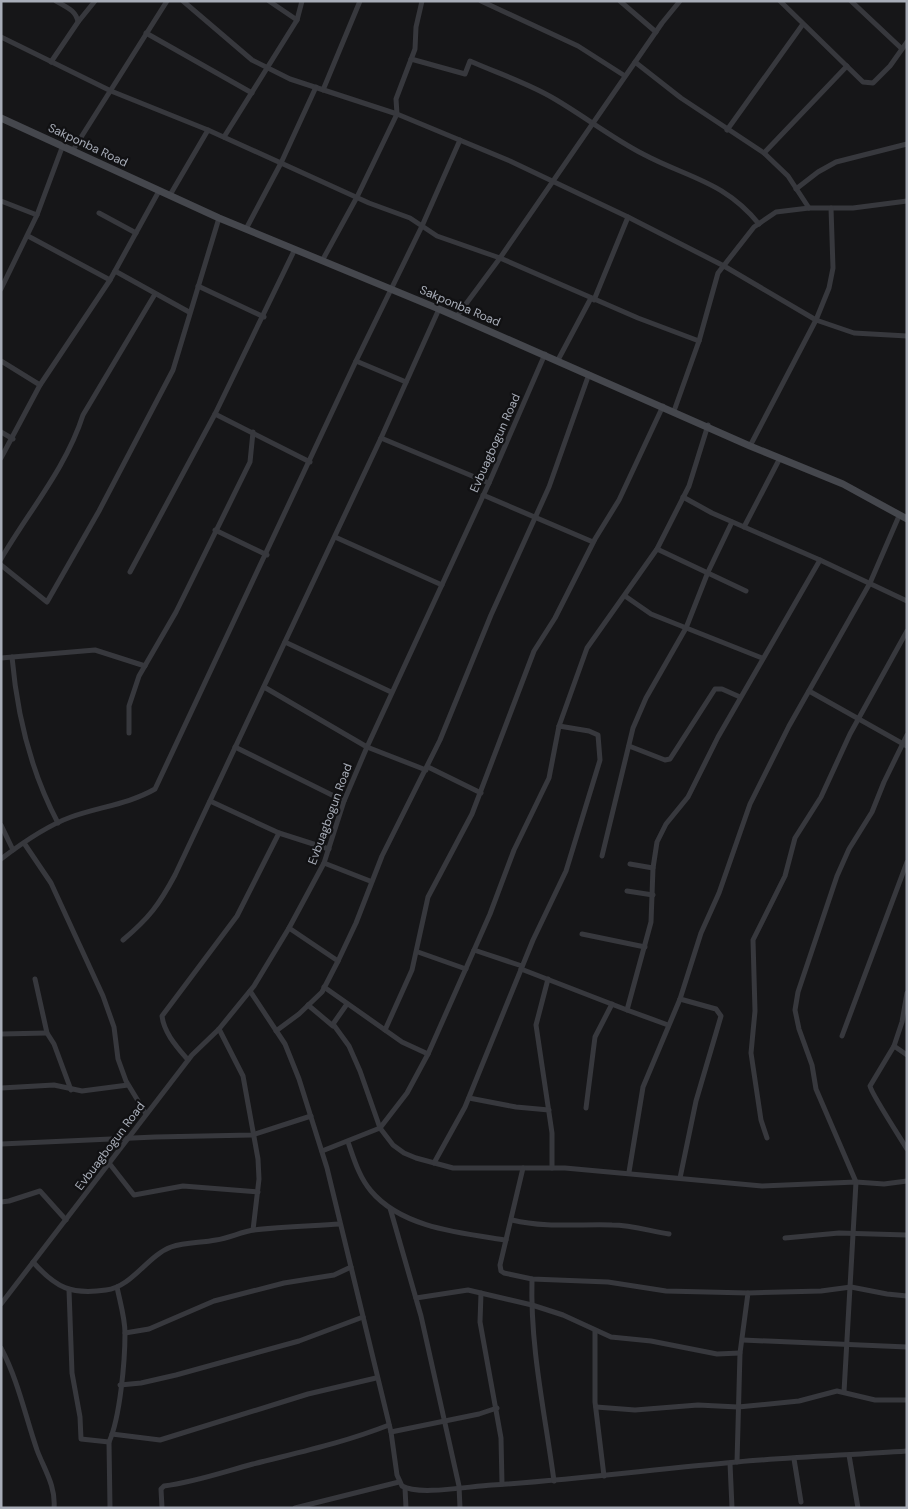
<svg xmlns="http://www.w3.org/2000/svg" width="908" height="1509" font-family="'DM Sans',sans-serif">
	<rect width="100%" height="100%" fill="#161618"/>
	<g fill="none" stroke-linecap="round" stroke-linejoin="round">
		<g stroke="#37383d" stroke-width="5">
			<polyline points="183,1 252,60 290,79 397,114 357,197 322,261"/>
			<polyline points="269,1 297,20"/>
			<polyline points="422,1 416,27 415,49 396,99 397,114 510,161 628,217 724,266 816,320 854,333 907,336"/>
			<polyline points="481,1 578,46 625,76"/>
			<polyline points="620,1 656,32"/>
			<polyline points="780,1 863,82 873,83 890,66 907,42"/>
			<polyline points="851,1 901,48"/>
			<polyline points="78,22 95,1"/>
			<polyline points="146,33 252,93"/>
			<polyline points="1,37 111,91 208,130 369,203 410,218 437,236 500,258 638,318 699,341"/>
			<path d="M411 59 465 74 470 61C497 73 528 83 553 98 584 116 612 138 643 154 688 178 724 181 759 224"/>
			<path d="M51 62 78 22C76 10 66 7 56 1"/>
			<polyline points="635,62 681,98 764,153 788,176 809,208"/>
			<polyline points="323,90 360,1"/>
			<polyline points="727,130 803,24"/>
			<polyline points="224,137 297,20 302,1"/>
			<polyline points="73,150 167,1"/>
			<polyline points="764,153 847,66"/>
			<polyline points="796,189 818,172 836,162 907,144"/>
			<polyline points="170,195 208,130"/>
			<polyline points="1,201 37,215"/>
			<polyline points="99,213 136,233"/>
			<polyline points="246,229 281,163 316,87"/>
			<polyline points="28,236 110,280"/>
			<polyline points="115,271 189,312"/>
			<polyline points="198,286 264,317"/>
			<polyline points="1,289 37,215 63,145"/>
			<polyline points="594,300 628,217"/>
			<polyline points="457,316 500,258 662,23 680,1"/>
			<polyline points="558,360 591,298"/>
			<polyline points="1,361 40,385"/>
			<polyline points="356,361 406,382"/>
			<polyline points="674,411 699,341 718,273 754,227 776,212 809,208 853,208 907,201"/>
			<polyline points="215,414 310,462"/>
			<polyline points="1,432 13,439"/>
			<polyline points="381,438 489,483"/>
			<polyline points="750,446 816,320 829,288 833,268 831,208"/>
			<polyline points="1,458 40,385 110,280 159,191"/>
			<polyline points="483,495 593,542"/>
			<polyline points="683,497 712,513 820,560 907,601"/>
			<polyline points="744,527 780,458"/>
			<polyline points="215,530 267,555"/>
			<polyline points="335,537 442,585"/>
			<polyline points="657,549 746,591"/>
			<path d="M1 559C29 511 66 468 83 415L155 294"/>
			<polyline points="1,565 47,602 99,511 173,370 219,218"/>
			<polyline points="130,572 215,414 295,249"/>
			<polyline points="625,596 651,614 762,658"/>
			<polyline points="285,642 391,692"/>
			<path d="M12 657C17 714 31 772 58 823"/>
			<polyline points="1,658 95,650 145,666"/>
			<polyline points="264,687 367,747 426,770"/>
			<polyline points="809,691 907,746"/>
			<polyline points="129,733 129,706 139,676 176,612 250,462 253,432"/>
			<polyline points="629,746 665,760 670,759 715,689 722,689 740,697"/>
			<polyline points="235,747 344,801"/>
			<polyline points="428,767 481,793"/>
			<polyline points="210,801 279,833 329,849"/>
			<polyline points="1,825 13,850"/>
			<polyline points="24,843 51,883 103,996 114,1027 118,1059 126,1081 146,1114"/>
			<polyline points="602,856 633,728 646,698 686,628 708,572 732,522"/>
			<path d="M1 859C22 843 46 826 71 817 99 807 129 804 155 789L356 361 422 226 460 140"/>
			<polyline points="324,863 370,881"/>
			<polyline points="630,864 653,868"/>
			<polyline points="627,891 653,895"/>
			<polyline points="289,928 338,961"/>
			<polyline points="582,934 645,947"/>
			<path d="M123 940C149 918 159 905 175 875L381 438 439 309"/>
			<polyline points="474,950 522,966"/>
			<polyline points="418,952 466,969"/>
			<polyline points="521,969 627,1010 651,922 653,868 657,842 666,824 688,797 718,737 820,560"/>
			<polyline points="35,979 47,1033 54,1044 71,1090"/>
			<polyline points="548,979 536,1025 552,1133 552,1168"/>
			<polyline points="324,987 402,1042 428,1054"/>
			<path d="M250 991 285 1044 299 1079 327 1168 391 1432 397 1475 402 1486C419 1496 470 1486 492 1485 574 1480 655 1469 737 1462 793 1457 850 1455 907 1451"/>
			<polyline points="680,999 716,1009 721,1016 696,1101 680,1178"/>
			<polyline points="347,1004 333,1024 349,1046 360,1071 380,1128 393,1145 404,1153 416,1158 453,1168 565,1168 762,1186 856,1182 884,1184 907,1181"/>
			<polyline points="308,1005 333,1026"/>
			<polyline points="627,1010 668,1025"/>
			<polyline points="219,1029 243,1076 258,1159 259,1179 253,1230"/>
			<polyline points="385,1030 412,970 428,897 472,814 534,651 555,618 595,539 619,500 663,406"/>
			<polyline points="276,1031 299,1014 322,992 338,961 356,923 382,856 440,740 491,615 549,487 589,374"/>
			<polyline points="1,1034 47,1033"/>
			<polyline points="842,1036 907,862"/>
			<polyline points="894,1046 902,1022 907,993"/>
			<path d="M907 1055 894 1046 870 1086C871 1093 901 1139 907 1149"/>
			<path d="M188 1060C177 1047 164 1033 162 1016L237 916 279 833"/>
			<polyline points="1,1088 54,1085 82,1091 128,1085"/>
			<polyline points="469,1098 516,1107 549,1110"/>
			<polyline points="586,1108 595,1037 612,1004"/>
			<polyline points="767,1138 761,1120 751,1053 755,1011 753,940 785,876 795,838 821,797 850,734 907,631"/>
			<path d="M348 1142C354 1159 359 1177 371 1191 402 1228 461 1233 506 1240"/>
			<polyline points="1,1144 155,1137 252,1135 311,1116"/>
			<polyline points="322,1151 380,1128 407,1093 428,1054 490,914 514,850 549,778 559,726 587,648 657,549 689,486 708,425"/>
			<polyline points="109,1163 134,1195 183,1186 258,1192"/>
			<polyline points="434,1163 465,1107 533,940 566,871 600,760 598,735 589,731 559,726"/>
			<polyline points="523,1168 500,1265 501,1271 504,1273 532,1279 608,1282 666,1291 748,1293"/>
			<polyline points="629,1172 643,1087 680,999 701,933 719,893 750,804 789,726 870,583 899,516"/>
			<polyline points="1,1202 9,1201 40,1191 66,1220"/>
			<polyline points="390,1208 421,1316 459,1486 460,1508"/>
			<path d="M512 1220C545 1228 579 1224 612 1225 631 1225 650 1231 669 1234"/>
			<polyline points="785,1238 839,1233 907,1235"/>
			<path d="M33 1262C56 1288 71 1295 106 1290 132 1287 147 1256 171 1247 186 1242 201 1243 216 1240 229 1238 241 1232 253 1230 281 1227 311 1226 340 1224"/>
			<path d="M532 1279C530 1347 545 1414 554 1481"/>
			<polyline points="69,1290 72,1373 80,1417 81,1439 109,1442"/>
			<polyline points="481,1293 480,1322 501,1438 502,1484"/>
			<polyline points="416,1298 468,1290 532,1305 563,1315 611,1337 651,1341 717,1354 740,1353"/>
			<polyline points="1,1304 192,1055 219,1029 254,986 289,928 324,863 344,801 367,747 489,483 545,354"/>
			<polyline points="595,1331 595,1402 604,1476"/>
			<polyline points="125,1333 149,1329 214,1301 284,1283 334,1275 351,1267"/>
			<polyline points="743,1340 907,1347"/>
			<path d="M1 1348C18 1380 25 1415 37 1450 44 1469 56 1486 54 1508"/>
			<polyline points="120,1385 141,1383 176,1375 299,1341 363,1317"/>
			<polyline points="844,1392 856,1182 816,1089 812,1065 799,1029 795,1010 798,992 837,876 849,849 872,812 884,782 907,735"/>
			<polyline points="596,1407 635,1410 698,1405 738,1407 799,1401 837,1391 875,1400 907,1400"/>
			<polyline points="391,1432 479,1414 497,1408"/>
			<polyline points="112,1434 160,1440 308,1394 376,1378"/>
			<polyline points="849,1455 858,1508"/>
			<polyline points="794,1459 801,1502"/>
			<polyline points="737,1462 740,1353 748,1293 821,1291 851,1287 887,1294 907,1296"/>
			<polyline points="730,1463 732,1508"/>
			<polyline points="405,1488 406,1508"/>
			<path d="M110 1508 109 1442C120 1418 125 1361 125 1333 125 1318 120 1302 117 1287"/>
			<path d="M162 1508 161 1489 164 1486C195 1482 223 1472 253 1464 300 1452 343 1443 389 1425"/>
			<polyline points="295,1508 399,1482"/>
		</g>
		<polyline stroke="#45474d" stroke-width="7" points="1,118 219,218 439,309 750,446 843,484 907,519"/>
	</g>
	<g text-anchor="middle" stroke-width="4.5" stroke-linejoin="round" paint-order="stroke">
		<g font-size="12" fill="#a8adb8" stroke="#111113">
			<text transform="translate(88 145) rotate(25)" y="4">Sakponba Road</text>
			<text transform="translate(460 306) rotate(23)" y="4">Sakponba Road</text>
			<text transform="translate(495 443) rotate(-66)" y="4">Evbuagbogun Road</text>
			<text transform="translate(330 814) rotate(-70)" y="4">Evbuagbogun Road</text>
			<text transform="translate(110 1146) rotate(-53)" y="4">Evbuagbogun Road</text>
		</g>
	</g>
	<rect width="908" height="1509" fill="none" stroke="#a8adb8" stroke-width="5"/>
</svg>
